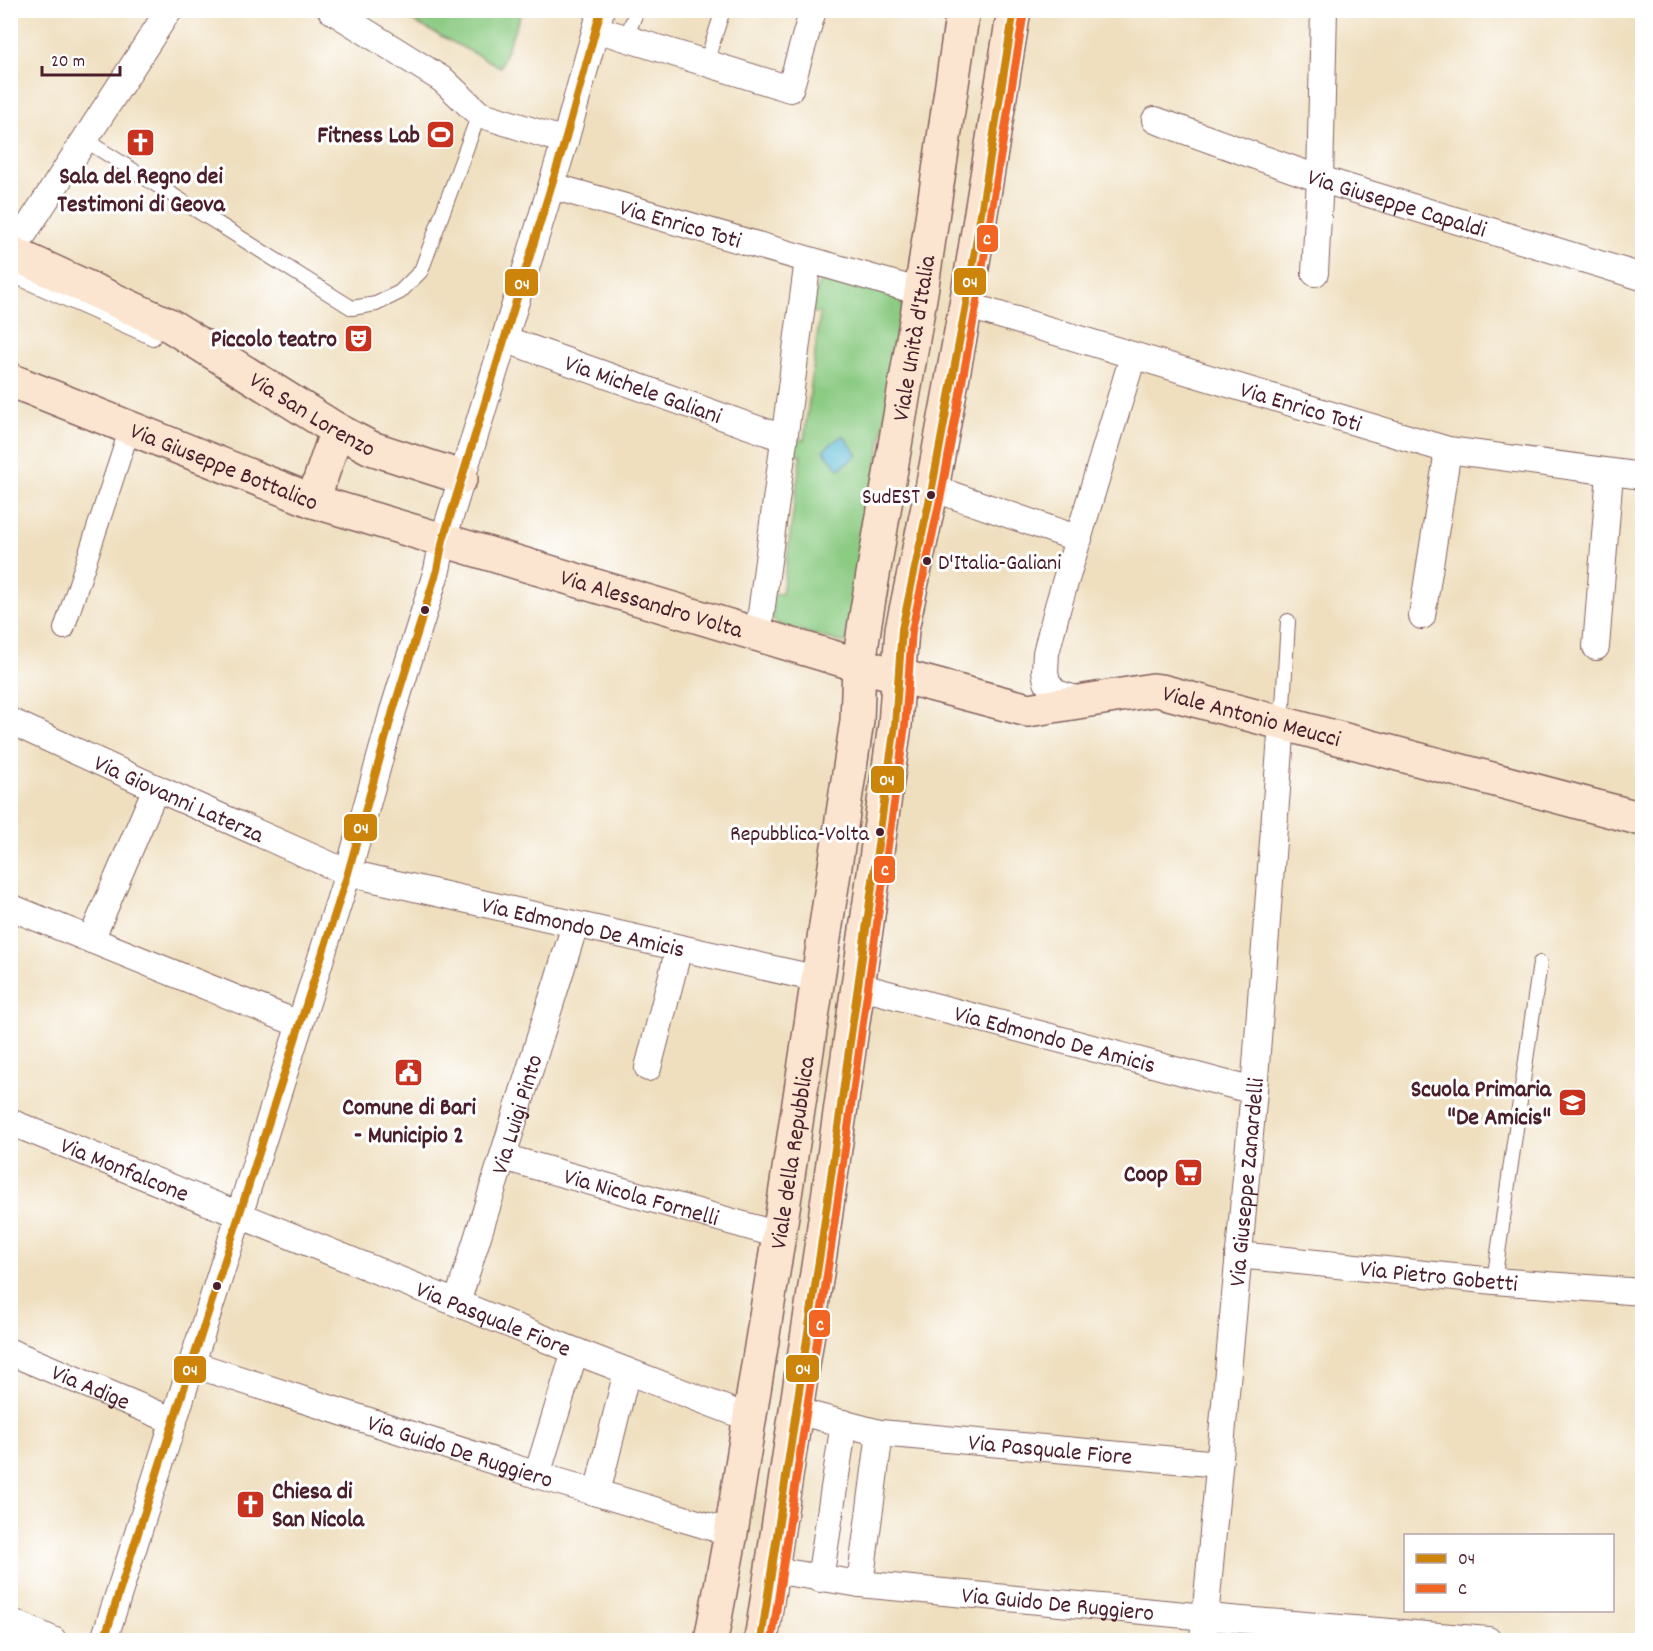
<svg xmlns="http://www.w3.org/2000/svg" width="1653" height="1651" font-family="Dekko,sans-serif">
	<rect width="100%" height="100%" fill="#fff"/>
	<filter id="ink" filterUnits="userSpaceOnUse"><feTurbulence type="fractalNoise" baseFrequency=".0167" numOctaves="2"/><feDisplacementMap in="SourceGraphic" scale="12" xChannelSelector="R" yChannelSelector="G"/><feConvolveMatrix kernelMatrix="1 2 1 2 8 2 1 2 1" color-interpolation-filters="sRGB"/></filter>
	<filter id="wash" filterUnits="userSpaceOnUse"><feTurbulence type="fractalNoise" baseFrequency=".008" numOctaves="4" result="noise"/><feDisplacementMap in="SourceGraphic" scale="24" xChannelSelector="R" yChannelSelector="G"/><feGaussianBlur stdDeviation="1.35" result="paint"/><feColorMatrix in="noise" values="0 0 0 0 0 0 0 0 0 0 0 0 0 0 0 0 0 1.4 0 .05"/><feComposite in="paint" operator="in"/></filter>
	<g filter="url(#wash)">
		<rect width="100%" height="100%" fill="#efdfbf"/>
		<g fill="#8bcb82" stroke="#6a7556" stroke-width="1.5">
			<polygon points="393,11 522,11 500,67"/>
			<path d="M830 276 899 298 904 308 847 641 843 643 777 624 772 618 774 593 782 594 801 455 792 454 794 439 804 440 820 314 812 312C815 298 813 282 830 276Z"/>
		</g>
		<polygon fill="#57b9d5" stroke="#506c80" stroke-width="1.5" points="843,435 858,455 839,469 823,450"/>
	</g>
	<g filter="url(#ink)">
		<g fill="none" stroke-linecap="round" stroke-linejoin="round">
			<defs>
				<g id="service">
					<polyline points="626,38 637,10"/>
					<polyline points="706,63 723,10"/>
					<polyline points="85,140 352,308 376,304 400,292 421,271 479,114"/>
					<polyline points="10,274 153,338"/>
					<polyline points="1282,723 1288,621"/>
					<polyline points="1494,1281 1540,963"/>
				</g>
				<polyline id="pedestrian" points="64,629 130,428"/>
				<g id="minor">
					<polyline points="331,10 443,80 479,114 565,141"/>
					<polyline points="596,29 790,89 813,10"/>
					<path id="s1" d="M1155 120 1320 179 1642 277"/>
					<path id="s2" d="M552 186 921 292"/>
					<polyline points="10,255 169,10"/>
					<polyline points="1315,273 1320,179 1324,10"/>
					<path id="s3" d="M966 305 1448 450 1642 476"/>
					<path id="s4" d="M504 339 783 438"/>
					<polyline points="932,488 1079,539"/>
					<polyline points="1422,616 1448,450"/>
					<polyline points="758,636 808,260"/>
					<polyline points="1596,647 1610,473"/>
					<polyline points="1082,701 1056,693 1047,682 1045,671 1046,653 1058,606 1133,356"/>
					<path id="s5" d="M10 721 156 788 348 873 818 979"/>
					<polyline points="10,907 299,1024"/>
					<polyline points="91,940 156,788"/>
					<path id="s6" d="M858 986 1254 1091"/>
					<polyline points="648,1068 679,948"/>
					<path id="s7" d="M10 1122 575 1351 749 1418"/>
					<path id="s8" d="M503 1157 779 1235"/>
					<path id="s9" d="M1238 1255 1494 1281 1642 1292"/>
					<path id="s10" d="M457 1303 575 925"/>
					<path id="s11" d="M10 1352 174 1421"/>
					<path id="s12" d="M192 1364 537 1475 731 1533"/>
					<path id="s13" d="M796 1411 880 1433 1219 1464"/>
					<polyline points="537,1475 575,1351"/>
					<polyline points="597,1493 627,1371"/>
					<path id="s14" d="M772 1570 860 1584 1206 1617 1488 1640"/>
					<polyline points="820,1579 844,1423"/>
					<polyline points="860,1584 880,1433"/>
					<polyline points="10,1621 53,1640"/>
					<polyline points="104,1640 348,873 393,711 437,570 443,540 565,141 601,10"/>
					<path id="s15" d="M1203 1640 1254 1091 1282 723"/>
				</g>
				<g id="secondary">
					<path id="s16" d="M10 252 171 326 337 430 371 448 461 477"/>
					<path id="s17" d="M10 380 313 501 859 665 1028 710 1153 690 1161 691 1642 819"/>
					<polyline points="313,501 337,430"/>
					<path id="s18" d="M711 1640 731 1533 779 1235 857 721 859 665 865 622 921 292 963 10"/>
					<polyline points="761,1640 821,1247 895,725 902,629 932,488 966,305 1014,10"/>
				</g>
			</defs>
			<use href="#service" stroke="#84625f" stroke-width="16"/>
			<use href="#pedestrian" stroke="#84625f" stroke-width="22"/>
			<use href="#minor" stroke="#84625f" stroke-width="28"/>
			<use href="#secondary" stroke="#84625f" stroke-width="36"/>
			<use href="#service" stroke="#fff" stroke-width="14"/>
			<use href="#pedestrian" stroke="#fff" stroke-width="20"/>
			<use href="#minor" stroke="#fff" stroke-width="26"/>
			<use href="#secondary" stroke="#fce5d0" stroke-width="33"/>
			<defs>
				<g id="bus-1">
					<polyline points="104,1640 348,873 393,711 437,570 443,540 565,141 601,10"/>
					<polyline points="761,1640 821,1247 895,725 902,629 932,488 966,305 1014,10"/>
				</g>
				<polyline id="bus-2" points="772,1640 831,1248 905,726 912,630 942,490 976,307 1024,12"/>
			</defs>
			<use href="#bus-1" stroke="#fff" stroke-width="12"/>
			<use href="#bus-2" stroke="#fff" stroke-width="12"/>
			<use href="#bus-1" stroke="#cc840b" stroke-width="8"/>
			<use href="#bus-2" stroke="#f26522" stroke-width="8"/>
		</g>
	</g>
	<defs>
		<symbol id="stadium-square" viewBox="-11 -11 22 22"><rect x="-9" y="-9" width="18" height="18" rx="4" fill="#c8321e" stroke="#fff"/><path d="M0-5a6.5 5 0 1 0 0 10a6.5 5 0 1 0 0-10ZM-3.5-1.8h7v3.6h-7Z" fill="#fff"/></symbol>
		<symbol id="church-square" viewBox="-11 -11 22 22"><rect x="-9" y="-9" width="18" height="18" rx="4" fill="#c8321e" stroke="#fff"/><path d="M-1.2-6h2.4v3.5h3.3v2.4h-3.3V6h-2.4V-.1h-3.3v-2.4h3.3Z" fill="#fff"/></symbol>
		<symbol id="theatre-square" viewBox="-11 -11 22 22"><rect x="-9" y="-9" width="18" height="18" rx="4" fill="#c8321e" stroke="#fff"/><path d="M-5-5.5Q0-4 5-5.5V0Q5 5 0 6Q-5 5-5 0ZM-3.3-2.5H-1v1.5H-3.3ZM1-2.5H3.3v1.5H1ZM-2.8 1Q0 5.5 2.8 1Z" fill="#fff"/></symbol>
		<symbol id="civic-square" viewBox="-11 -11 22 22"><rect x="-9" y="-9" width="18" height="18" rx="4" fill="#c8321e" stroke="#fff"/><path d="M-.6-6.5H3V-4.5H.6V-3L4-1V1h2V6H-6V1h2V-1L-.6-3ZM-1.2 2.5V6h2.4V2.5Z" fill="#fff"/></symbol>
		<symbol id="school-square" viewBox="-11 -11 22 22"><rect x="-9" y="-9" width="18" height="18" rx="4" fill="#c8321e" stroke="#fff"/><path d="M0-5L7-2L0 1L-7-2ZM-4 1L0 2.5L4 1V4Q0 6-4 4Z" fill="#fff"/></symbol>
		<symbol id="supermarket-square" viewBox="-11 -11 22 22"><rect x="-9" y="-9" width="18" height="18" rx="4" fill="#c8321e" stroke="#fff"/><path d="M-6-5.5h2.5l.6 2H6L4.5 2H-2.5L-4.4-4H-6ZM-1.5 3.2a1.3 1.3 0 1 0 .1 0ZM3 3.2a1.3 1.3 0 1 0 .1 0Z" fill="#fff"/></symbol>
	</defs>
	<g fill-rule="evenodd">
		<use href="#stadium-square" x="424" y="118" width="33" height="33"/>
		<use href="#church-square" x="124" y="126" width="33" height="33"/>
		<use href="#theatre-square" x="342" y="322" width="33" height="33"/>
		<use href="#civic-square" x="392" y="1056" width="33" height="33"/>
		<use href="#school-square" x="1556" y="1086" width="33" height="33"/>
		<use href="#supermarket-square" x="1172" y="1156" width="33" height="33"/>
		<use href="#church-square" x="234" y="1488" width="33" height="33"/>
	</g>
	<g fill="#4a1f2b" stroke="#fff" stroke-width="2">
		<circle cx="931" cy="495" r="5"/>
		<circle cx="927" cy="561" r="5"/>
		<circle cx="425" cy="610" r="5"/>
		<circle cx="880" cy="832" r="5"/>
		<circle cx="217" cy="1286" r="5"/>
	</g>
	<g text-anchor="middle" stroke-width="6" stroke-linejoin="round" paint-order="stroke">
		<g font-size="22" fill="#4a1f2b" stroke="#fff" text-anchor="end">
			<text x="920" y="503">SudEST</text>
			<text x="938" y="569" text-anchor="start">D'Italia-Galiani</text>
			<text x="869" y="840">Repubblica-Volta</text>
		</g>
		<g font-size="24" font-weight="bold" fill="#4a1f2b" stroke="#fff" text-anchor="end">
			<text x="420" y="142">Fitness Lab</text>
			<text x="141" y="183" text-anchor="middle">Sala del Regno dei<tspan x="141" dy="28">Testimoni di Geova</tspan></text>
			<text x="337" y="346">Piccolo teatro</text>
			<text x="1551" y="1096">Scuola Primaria<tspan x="1551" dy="28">"De Amicis"</tspan></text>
			<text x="409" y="1114" text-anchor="middle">Comune di Bari<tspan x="409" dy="28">- Municipio 2</tspan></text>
			<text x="1168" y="1181">Coop</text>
			<text x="272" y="1498" text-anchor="start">Chiesa di<tspan x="272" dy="28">San Nicola</tspan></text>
		</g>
		<g font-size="24" fill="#4a1f2b" stroke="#fff">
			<text dy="8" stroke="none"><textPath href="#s1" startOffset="256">Via Giuseppe Capaldi</textPath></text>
			<text dy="8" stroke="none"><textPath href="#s2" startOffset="134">Via Enrico Toti</textPath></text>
			<text dy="8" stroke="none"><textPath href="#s18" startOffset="1318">Viale Unità d'Italia</textPath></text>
			<text dy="8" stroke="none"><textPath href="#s4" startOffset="148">Via Michele Galiani</textPath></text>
			<text dy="8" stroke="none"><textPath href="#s3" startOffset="350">Via Enrico Toti</textPath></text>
			<text dy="8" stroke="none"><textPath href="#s16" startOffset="344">Via San Lorenzo</textPath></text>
			<text dy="8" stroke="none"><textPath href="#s17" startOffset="231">Via Giuseppe Bottalico</textPath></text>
			<text dy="8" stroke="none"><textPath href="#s17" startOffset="680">Via Alessandro Volta</textPath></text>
			<text dy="8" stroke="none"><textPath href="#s17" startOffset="1300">Viale Antonio Meucci</textPath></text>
			<text dy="8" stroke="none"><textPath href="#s5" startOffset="186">Via Giovanni Laterza</textPath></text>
			<text dy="8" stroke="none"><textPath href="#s5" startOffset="612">Via Edmondo De Amicis</textPath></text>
			<text dy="8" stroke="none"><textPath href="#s6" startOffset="204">Via Edmondo De Amicis</textPath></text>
			<text dy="8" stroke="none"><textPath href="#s10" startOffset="198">Via Luigi Pinto</textPath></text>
			<text dy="8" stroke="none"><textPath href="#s18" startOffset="494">Viale della Repubblica</textPath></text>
			<text dy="8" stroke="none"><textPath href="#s7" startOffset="124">Via Monfalcone</textPath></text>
			<text dy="8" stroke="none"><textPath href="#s15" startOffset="460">Via Giuseppe Zanardelli</textPath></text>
			<text dy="8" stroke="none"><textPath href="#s8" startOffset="144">Via Nicola Fornelli</textPath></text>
			<text dy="8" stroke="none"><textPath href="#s9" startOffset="202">Via Pietro Gobetti</textPath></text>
			<text dy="8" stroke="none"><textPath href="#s7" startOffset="522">Via Pasquale Fiore</textPath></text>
			<text dy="8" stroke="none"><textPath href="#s11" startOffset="88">Via Adige</textPath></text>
			<text dy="8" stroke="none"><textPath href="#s13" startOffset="258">Via Pasquale Fiore</textPath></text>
			<text dy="8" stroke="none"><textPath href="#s12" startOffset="282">Via Guido De Ruggiero</textPath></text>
			<text dy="8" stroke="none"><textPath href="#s14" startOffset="288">Via Guido De Ruggiero</textPath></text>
		</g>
	</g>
	<g stroke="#fff" stroke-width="2">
		<rect x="976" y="224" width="23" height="29" rx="6" fill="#f26522"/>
		<rect x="953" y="267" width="34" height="29" rx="6" fill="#cc840b"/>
		<rect x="504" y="268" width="35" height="29" rx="6" fill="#cc840b"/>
		<rect x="870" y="765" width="35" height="29" rx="6" fill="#cc840b"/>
		<rect x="343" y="813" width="35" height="29" rx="6" fill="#cc840b"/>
		<rect x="873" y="855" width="23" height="29" rx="6" fill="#f26522"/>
		<rect x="808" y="1309" width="23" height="29" rx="6" fill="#f26522"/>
		<rect x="785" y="1354" width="35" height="29" rx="6" fill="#cc840b"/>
		<rect x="173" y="1355" width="34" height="29" rx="6" fill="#cc840b"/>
	</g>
	<g font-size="16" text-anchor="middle" font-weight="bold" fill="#fff">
		<text x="987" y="244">C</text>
		<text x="970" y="287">04</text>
		<text x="522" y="289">04</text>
		<text x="887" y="785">04</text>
		<text x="361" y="833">04</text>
		<text x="885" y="875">C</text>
		<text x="820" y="1330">C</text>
		<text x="803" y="1374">04</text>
		<text x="190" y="1375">04</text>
	</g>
	<rect width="1653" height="1651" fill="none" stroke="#fff" stroke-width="36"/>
	<rect x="1404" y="1534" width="210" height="78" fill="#ffffff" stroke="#b7a5aa" stroke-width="1.5"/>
	<rect x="1416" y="1554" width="30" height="9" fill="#cc840b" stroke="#b7a5aa" stroke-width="1.5"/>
	<text x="1458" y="1564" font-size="18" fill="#4a1f2b">04</text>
	<rect x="1416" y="1584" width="30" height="9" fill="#f26522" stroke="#b7a5aa" stroke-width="1.5"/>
	<text x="1458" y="1594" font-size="18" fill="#4a1f2b">C</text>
	<path d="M42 66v9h78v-9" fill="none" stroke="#4a1f2b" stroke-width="3"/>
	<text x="51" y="66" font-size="18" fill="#4a1f2b" stroke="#ffffff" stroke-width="4.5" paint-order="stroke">20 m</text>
</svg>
